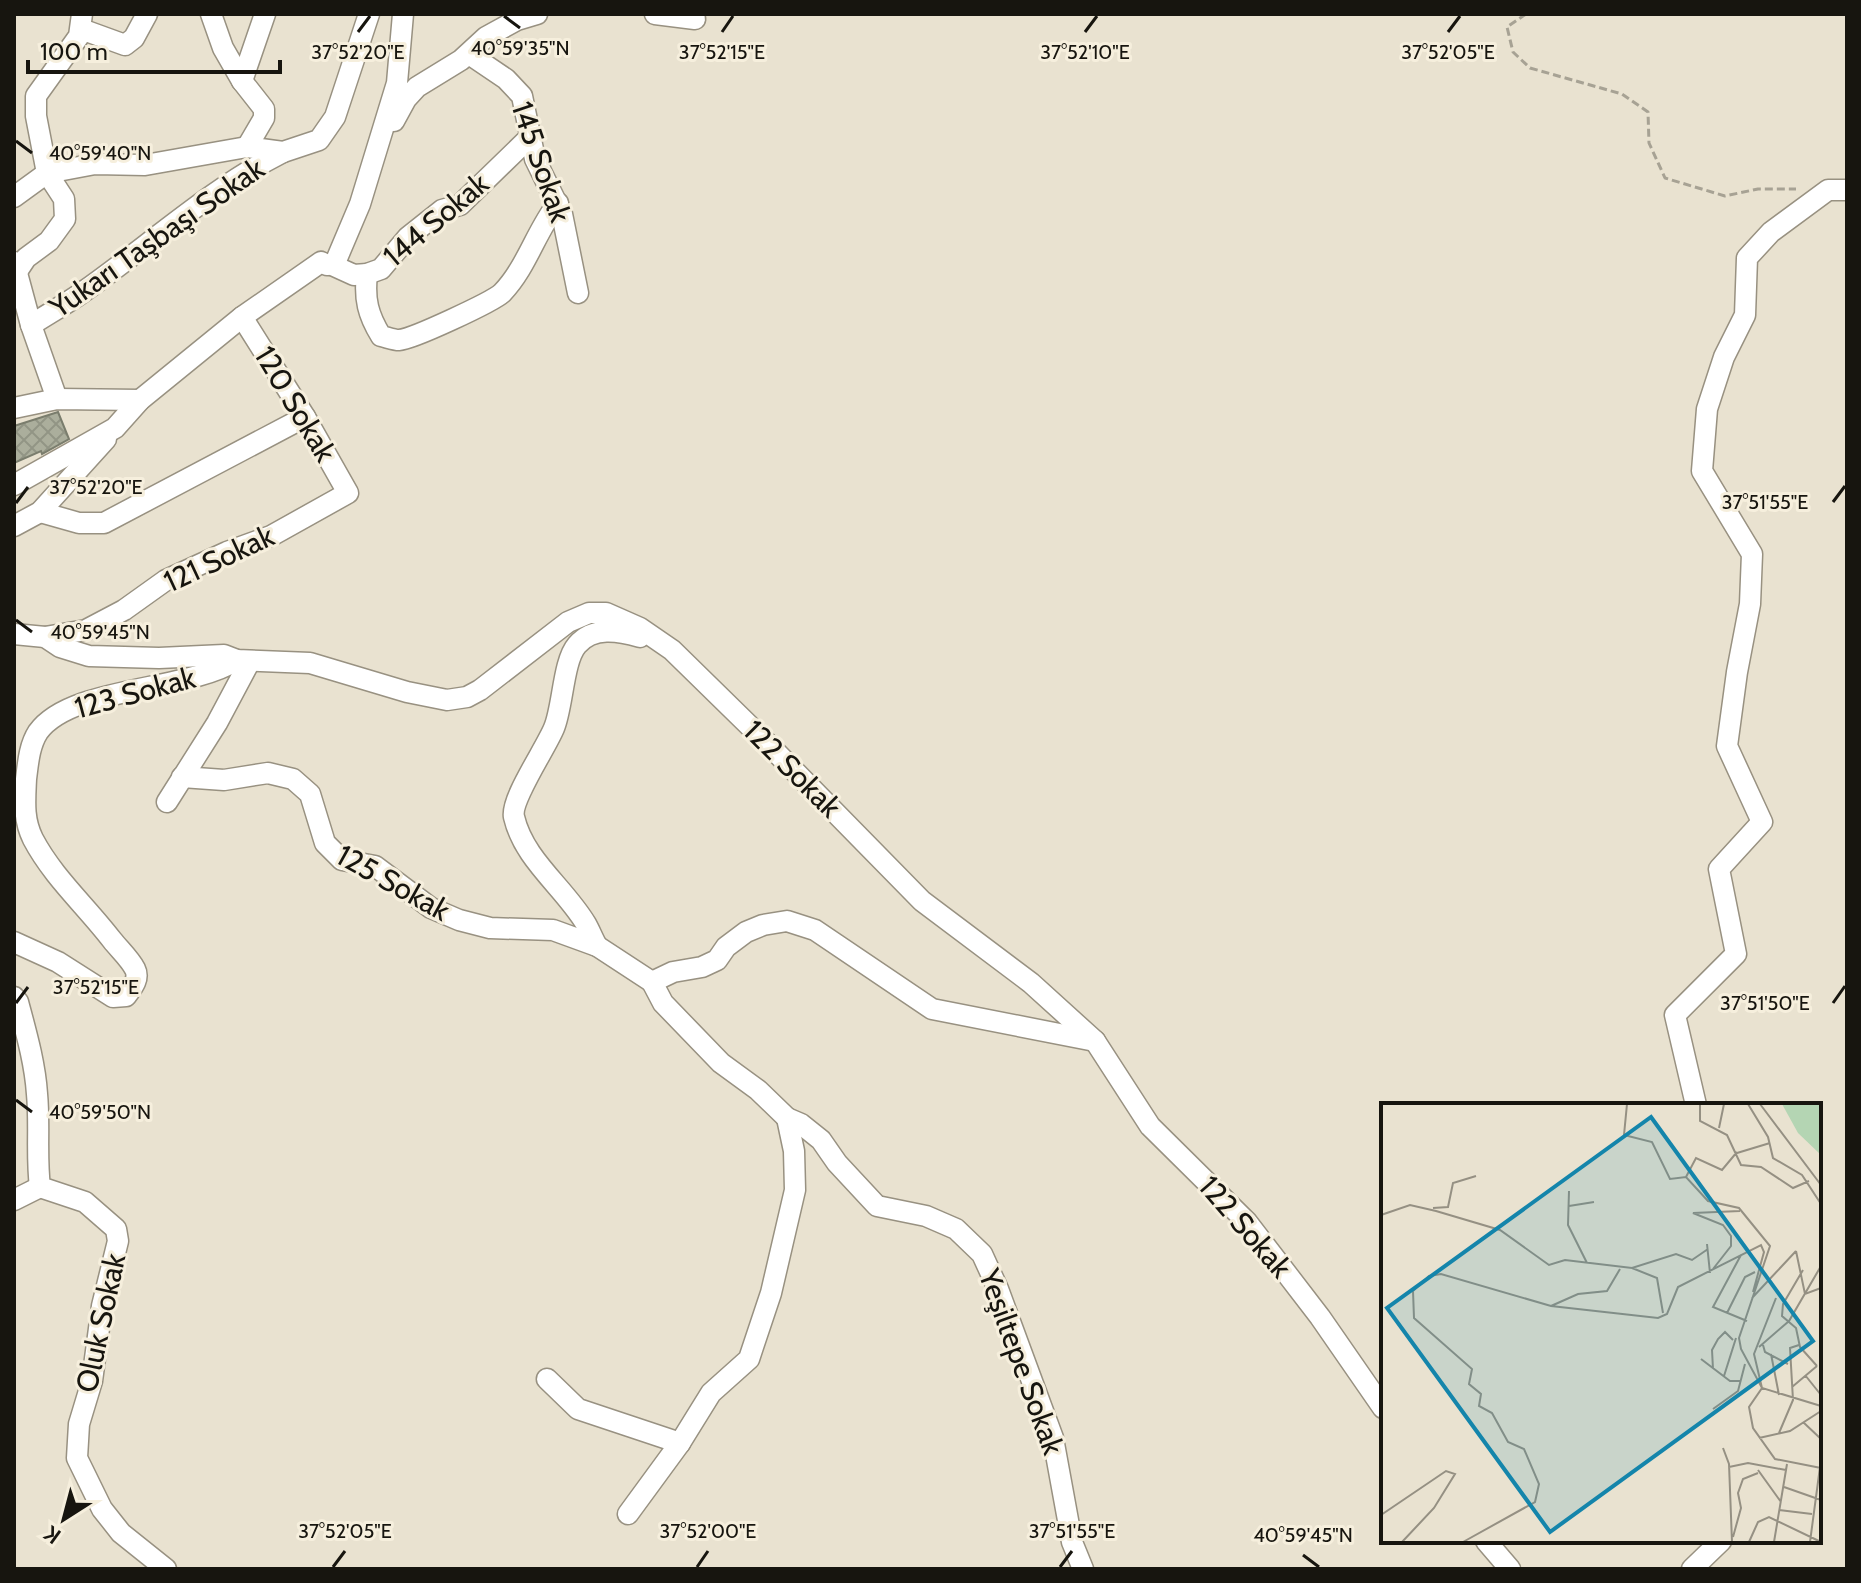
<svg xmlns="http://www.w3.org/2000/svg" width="1861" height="1583" font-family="Cabin,sans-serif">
	<defs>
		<pattern id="building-cross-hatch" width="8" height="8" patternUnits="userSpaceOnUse" patternTransform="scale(2)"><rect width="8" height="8" fill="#abae9c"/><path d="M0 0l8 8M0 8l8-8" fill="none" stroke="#929585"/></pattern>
	</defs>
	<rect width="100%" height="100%" fill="#e9e2d0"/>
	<polygon fill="url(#building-cross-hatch)" stroke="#7a7d6d" stroke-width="2" points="58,412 69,439 42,454 41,451 14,463 14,426"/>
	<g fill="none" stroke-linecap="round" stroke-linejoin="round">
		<defs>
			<g id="street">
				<polyline points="211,14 223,48 242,81 264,109 264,118 247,147"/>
				<polyline points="655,14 695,19"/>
				<polyline points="81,29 125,45 134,38 147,14"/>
				<polyline points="469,54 506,79 522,96 535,159 562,214 578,293"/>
				<polyline points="242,81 265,14"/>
				<polyline points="394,121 406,99 417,87 461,60 486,37 517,20 537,14"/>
				<polyline points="14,197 47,173 95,164 145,165 247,147 283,152 319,140 335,117 369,14"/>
				<polyline points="14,262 31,325 57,399"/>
				<polyline points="332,265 354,275 367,274 381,269 408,237 442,210 460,205 530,137"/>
				<path d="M367 274C364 299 368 315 381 336 386 337 394 340 399 340 413 339 492 302 502 293 527 267 536 231 558 203"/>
				<polyline points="14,276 26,258 49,241 65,219 64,199 47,173 36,116 36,96 79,36 82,14"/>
				<path d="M31 325C48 314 66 304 83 292 150 245 210 189 283 152"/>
				<polyline points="14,408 57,399 140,400"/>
				<polyline points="14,485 115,428 140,400 242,317 321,262 327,265 335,263 360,204 397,83 403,14"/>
				<polyline points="40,512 79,523 104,523 305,417"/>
				<polyline points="14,526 40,512 106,439"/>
				<polyline points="14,634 45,637 60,647 89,656 159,658 224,655 237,660 310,663 407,692 447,700 467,697 480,690 568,622 589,613 606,613 640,628 672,650 766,742 922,901 1031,983 1095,1041 1150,1126 1247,1222 1320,1317 1383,1408"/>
				<polyline points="45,637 86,630 124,610 166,580 227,552 271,536 348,493 305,417 242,317"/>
				<polyline points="182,777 224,780 268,773 293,779 310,794 325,843 342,860 375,866 431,908 459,920 490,928 553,930 597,946 652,982"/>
				<polyline points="167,802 217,723 250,661"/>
				<path d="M14 942 58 962 113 997 126 996C132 988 140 979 135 969 130 959 119 949 112 940 86 906 53 877 33 839 23 819 25 801 26 779 28 764 29 746 38 732 71 686 186 692 237 660"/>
				<path d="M597 946C593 939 590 931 586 924 564 887 524 860 514 817 510 800 546 748 554 728 563 707 563 661 577 645 593 626 619 631 640 637"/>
				<polyline points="652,982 663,1003 721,1063 758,1090 787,1118 801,1124 821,1140 837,1163 877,1206 926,1216 956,1229 982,1254 998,1289 1053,1438 1072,1542 1083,1569"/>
				<polyline points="652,982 673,972 702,967 717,960 726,947 746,932 763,925 787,921 815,930 932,1009 1095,1041"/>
				<path d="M14 997 18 1002C26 1032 35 1063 37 1094 40 1125 36 1156 40 1187L85 1202 116 1229 118 1241 102 1306 92 1381 79 1424 77 1458 102 1509 121 1533 166 1569"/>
				<polyline points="1696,1105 1675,1015 1736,954 1719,869 1762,822 1727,746 1737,672 1750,604 1752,554 1702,471 1707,409 1724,357 1745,315 1747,258 1771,232 1828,190 1847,190"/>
				<polyline points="14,1200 40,1187"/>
				<polyline points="547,1379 578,1409 680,1443"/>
				<polyline points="628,1514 680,1443 711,1393 749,1359 771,1293 795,1190 794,1151 787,1118"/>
				<polyline points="1486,1541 1510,1569"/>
				<polyline points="1692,1569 1721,1541"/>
			</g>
		</defs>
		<use href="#street" stroke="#989181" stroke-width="23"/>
		<polyline stroke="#a7a294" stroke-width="3" stroke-dasharray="8 4" stroke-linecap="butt" points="1526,14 1507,27 1513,52 1530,68 1622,94 1648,112 1649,143 1665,178 1725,196 1758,189 1796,189"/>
		<use href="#street" stroke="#fff" stroke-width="20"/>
	</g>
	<path fill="none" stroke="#17150f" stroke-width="3" d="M504 16 520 28M358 32 370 16M722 32 733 16M1085 32 1097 16M1448 32 1460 16M16 141 32 153M1833 502 1845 486M16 503 28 487M16 620 32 632M16 1003 28 987M1833 1003 1845 986M16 1100 32 1112M1303 1555 1319 1567M333 1567 345 1551M697 1567 708 1551M1060 1567 1072 1551"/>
	<g text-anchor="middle" stroke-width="6" stroke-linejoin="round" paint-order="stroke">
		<g font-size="30" fill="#17150f" stroke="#f6efdd">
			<text transform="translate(541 162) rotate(71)" y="10">145 Sokak</text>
			<text transform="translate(436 220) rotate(-40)" y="10">144 Sokak</text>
			<text transform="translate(157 238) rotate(-35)" y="10">Yukarı Taşbaşı Sokak</text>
			<text transform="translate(295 404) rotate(59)" y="10">120 Sokak</text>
			<text transform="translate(219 559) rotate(-25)" y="10">121 Sokak</text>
			<text transform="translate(135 693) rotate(-15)" y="10">123 Sokak</text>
			<text transform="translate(792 769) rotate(45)" y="10">122 Sokak</text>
			<text transform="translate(393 883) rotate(29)" y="10">125 Sokak</text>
			<text transform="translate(1245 1227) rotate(49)" y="10">122 Sokak</text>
			<text transform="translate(101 1323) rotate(-78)" y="10">Oluk Sokak</text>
			<text transform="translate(1021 1362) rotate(70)" y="10">Yeşiltepe Sokak</text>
		</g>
	</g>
	<g transform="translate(1381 1103)">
		<rect width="440" height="440" fill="#e9e2d0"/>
		<path d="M401 1H440V52L417 30Z" fill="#b4d5b3"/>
		<path fill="none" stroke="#959083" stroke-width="2" d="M246 1 243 32 271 39 289 76 305 74 327 98 358 105 389 143 358 235 360 246 381 285 440 303M319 1V18L346 32 360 62 380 64 412 85 428 78M367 1 387 34 392 55 421 72 440 101M379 1 440 82M338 25 343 1M356 50 389 40M305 74 315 55 341 67 356 49M188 88 187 122 206 160M188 103 213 99M52 105 67 104 72 80 95 73M0 112 29 102 55 108 119 127 168 162 184 157 251 165 295 151 311 157 327 146M326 141 329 170M415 148 424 191 440 185M360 152 332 204 366 218M251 165 276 175 282 210M332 166 350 143V133L342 122 312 110 359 108M422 167 402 201 401 213 415 225 419 244 436 263M371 195 415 148M395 195 373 251 381 285 368 304 372 325 394 356 440 365M170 203 197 191 226 188 239 166M346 210 364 174 374 169M382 242 384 249 407 261M378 244 408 218 440 163M390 251 398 292M320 256 349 278H360M332 266 331 247 337 236 344 229 352 237M424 272 440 292M343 273 355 235M411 284 436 263M332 306 357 288 364 261M422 319 440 336M398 330 412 297 409 245 418 242M378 335 409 328 440 308M342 345 348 361 351 439M348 364 367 360 405 367M377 367 400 399M403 384 440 397M398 407 431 411M0 412 65 368 74 371 53 405 21 439M352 434 360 405 357 390 362 376 377 370M82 439 154 399 158 381 143 346 127 339 111 310 98 303 100 291 88 281 91 266 33 215 32 188 48 173 60 171 170 203 277 215 286 211 297 184 380 142 383 149 372 189M368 439 377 419 388 414 440 439M393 439 406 361M429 439 439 364"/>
		<path fill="#1485ab" fill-opacity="0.15" stroke="#1485ab" stroke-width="4" d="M270 14 432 238 169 429 6 205Z"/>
		<rect width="440" height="440" fill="none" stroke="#17150f" stroke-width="4"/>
	</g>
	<g font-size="20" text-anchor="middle" fill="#17150f" stroke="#f6efdd" stroke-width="6" stroke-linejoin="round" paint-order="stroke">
		<text x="520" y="55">40°59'35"N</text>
		<text x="722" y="59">37°52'15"E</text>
		<text x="1448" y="59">37°52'05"E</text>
		<text x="358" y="59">37°52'20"E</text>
		<text x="1085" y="59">37°52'10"E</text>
		<text x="100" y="160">40°59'40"N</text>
		<text x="96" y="494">37°52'20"E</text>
		<text x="1765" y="509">37°51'55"E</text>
		<text x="100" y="639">40°59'45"N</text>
		<text x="96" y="994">37°52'15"E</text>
		<text x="1765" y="1010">37°51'50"E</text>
		<text x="100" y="1119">40°59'50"N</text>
		<text x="345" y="1538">37°52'05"E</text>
		<text x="708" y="1538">37°52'00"E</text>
		<text x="1072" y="1538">37°51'55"E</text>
		<text x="1303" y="1542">40°59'45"N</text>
	</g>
	<rect width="1861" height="1583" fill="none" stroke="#17150f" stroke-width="32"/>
	<g transform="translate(64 1519) rotate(216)" stroke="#f6efdd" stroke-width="6" paint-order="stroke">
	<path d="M0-6L14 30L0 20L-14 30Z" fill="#17150f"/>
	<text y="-12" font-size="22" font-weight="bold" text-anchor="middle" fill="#17150f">K</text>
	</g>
	<path d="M28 60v12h252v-12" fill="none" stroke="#17150f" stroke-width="4"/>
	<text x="40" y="60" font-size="24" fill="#17150f" stroke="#f6efdd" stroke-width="6" paint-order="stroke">100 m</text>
</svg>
